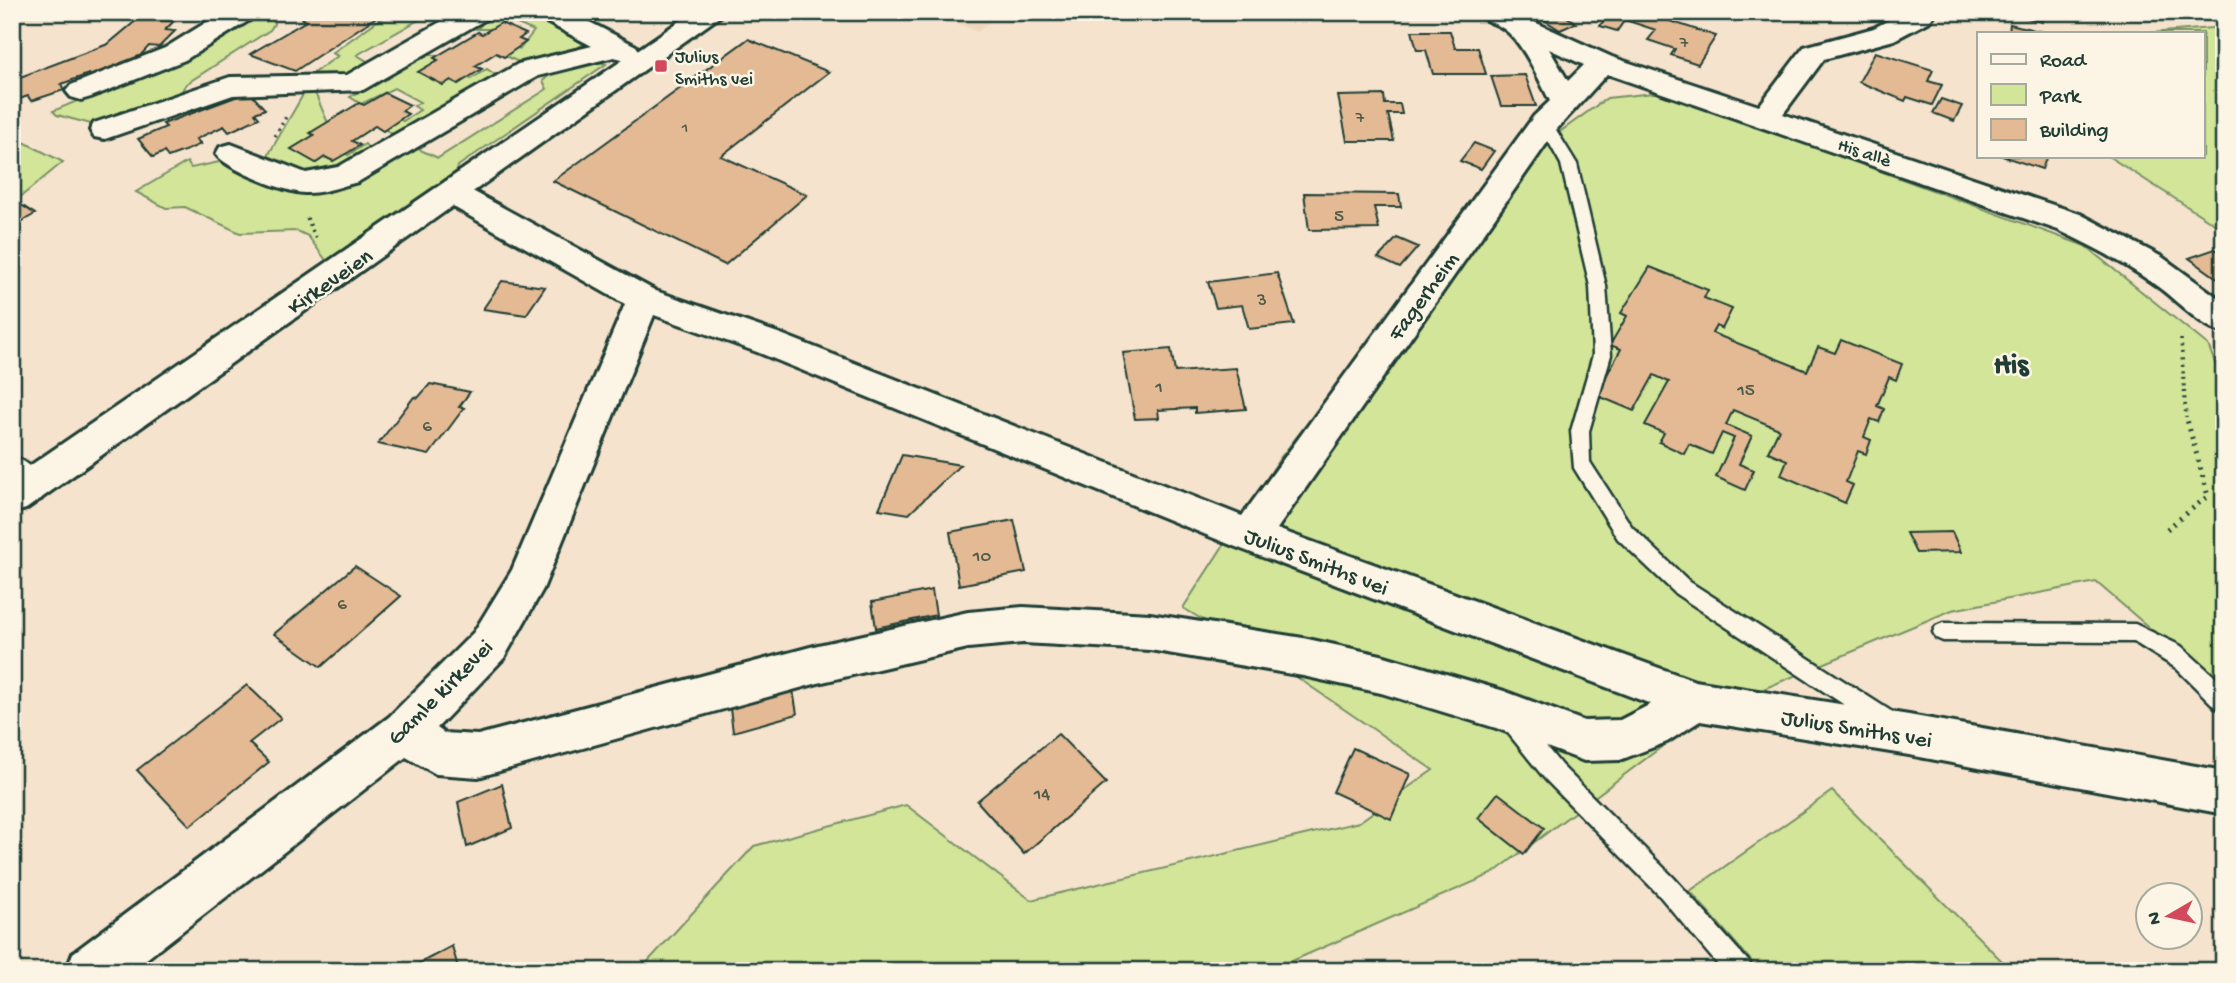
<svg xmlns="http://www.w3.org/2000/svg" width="2236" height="983" font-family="'Gochi Hand',sans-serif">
	<rect width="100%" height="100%" fill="#f5e3cd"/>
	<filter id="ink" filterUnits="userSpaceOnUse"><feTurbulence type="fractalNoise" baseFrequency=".0143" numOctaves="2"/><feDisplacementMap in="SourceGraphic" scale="14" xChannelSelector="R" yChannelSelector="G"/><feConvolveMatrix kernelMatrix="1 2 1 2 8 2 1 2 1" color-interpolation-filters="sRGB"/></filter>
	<g filter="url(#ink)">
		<polygon fill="#f0d7bc" points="929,12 1000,12 978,32"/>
		<g fill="#d2e599" stroke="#789166" stroke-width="2">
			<polygon points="255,12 273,12 274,24 270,30 186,84 181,92 100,122 91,124 57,115 53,111 158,67"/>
			<polygon points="402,12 460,12 447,21 431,13 357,55 372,64 348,75 309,76 338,56 332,53 380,19"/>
			<polygon points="512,12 537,13 587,42 572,51 523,64 499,53 512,45 520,49 534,31 508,20 492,29 477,29 484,22"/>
			<polygon points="2224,27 2224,230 2108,156 2203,156 2203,33 2150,33"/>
			<polygon points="426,52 444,59 428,69 454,82 463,76 471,79 487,69 500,78 400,138 379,126 394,117 403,121 420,110 414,106 420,102 394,88 361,104 350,97"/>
			<path d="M596 61 606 64 458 166 456 176 328 263 308 236 297 231 240 233 185 207 166 208 136 192 187 162 191 168 224 161 288 185 414 147 438 158 547 89 543 81C554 68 579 62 596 61Z"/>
			<path d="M310 90 316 95 340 151 348 155 365 144 373 154C325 173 315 181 266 159L304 93Z"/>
			<polygon points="1663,92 2085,246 2208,345 2224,386 2224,692 2096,582 1952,610 1708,712 1492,874 1269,971 639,971 754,846 906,805 1031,900 1359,822 1433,770 1282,667 1183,608 1280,458 1508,169 1607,98"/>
			<polygon points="12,136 63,162 12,204"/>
			<polygon points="1832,791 2012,971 1760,971 1690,891"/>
		</g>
		<g fill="#e4ba94" stroke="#1f3d34" stroke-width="2">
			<polygon points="312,12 378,12 374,15 378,16 295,71 250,54 306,21 302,19"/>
			<polygon points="1547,12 1560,12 1576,23 1560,30 1538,16"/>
			<polygon points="1631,12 1664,12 1671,14 1667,20 1716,36 1698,64 1671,55 1675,49 1648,40 1656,30 1625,20"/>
			<polygon points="2006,12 2044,12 2042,22"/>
			<polygon points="1607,16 1624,21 1617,31 1600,26"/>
			<polygon points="138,19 174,21 165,30 175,31 159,47 149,46 140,56 121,63 124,68 92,80 89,74 61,84 64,90 31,101 28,96 17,100 12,80 108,44"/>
			<polygon points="501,23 526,34 519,39 526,42 504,57 496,53 475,66 482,69 458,84 451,80 443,85 418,72 438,60 434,58 478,32 482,34"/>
			<polygon points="2010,24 2047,33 2009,33"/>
			<polygon points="1412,31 1450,31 1455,48 1478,48 1486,74 1433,74 1426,50 1417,50"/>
			<polygon points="748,39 829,72 721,156 807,195 725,265 553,181"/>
			<polygon points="1875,52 1933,70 1928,81 1942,85 1932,105 1907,97 1905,101 1859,82"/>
			<polygon points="1525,75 1536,106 1501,106 1491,76"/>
			<polygon points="249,92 265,109 255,113 259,118 229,132 224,126 196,139 201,144 187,150 168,157 164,152 153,157 138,139 166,127 163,124"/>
			<polygon points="385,93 410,105 402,111 408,114 383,131 375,126 352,141 360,145 349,152 333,161 325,157 316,163 291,149 314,135 310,133 359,103 364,105"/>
			<polygon points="1384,95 1385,104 1400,104 1402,114 1388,114 1394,141 1347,141 1338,96"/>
			<polygon points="1941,99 1962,106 1954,121 1933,113"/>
			<polygon points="1474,143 1494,151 1481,169 1460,161"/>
			<polygon points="2002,156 2047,156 2042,169"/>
			<polygon points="1304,193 1399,194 1401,207 1374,207 1379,229 1309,230"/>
			<polygon points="12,199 35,214 12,227"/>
			<polygon points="1397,238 1418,247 1400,268 1378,258"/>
			<polygon points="2215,249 2224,255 2224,283 2189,258"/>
			<polygon points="1650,267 1708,290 1704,298 1732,309 1722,329 1716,326 1712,333 1807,371 1818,347 1835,353 1841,340 1902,364 1896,380 1889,377 1877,406 1884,409 1879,422 1871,419 1864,437 1871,440 1866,454 1858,451 1846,482 1853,485 1845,503 1781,475 1787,460 1768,452 1779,429 1733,410 1726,425 1752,436 1739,464 1754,470 1745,490 1716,477 1734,438 1722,433 1712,454 1689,444 1684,454 1659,442 1664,433 1645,425 1669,382 1654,375 1634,411 1596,395 1621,349 1610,345 1627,316 1621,313"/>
			<polygon points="1277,273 1294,324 1249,329 1242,305 1216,308 1208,282"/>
			<polygon points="502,281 545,287 526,315 483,309"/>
			<polygon points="1171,349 1175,372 1236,368 1246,409 1195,413 1195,408 1158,410 1159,418 1135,419 1123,353"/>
			<polygon points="430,384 470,392 459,407 464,408 429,455 378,444 414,397 418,398"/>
			<polygon points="902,455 960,465 909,514 879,509"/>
			<polygon points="1014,520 1026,572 959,585 950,532"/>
			<polygon points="1952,532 1961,552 1916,553 1906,533"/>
			<polygon points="355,566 401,596 321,667 274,634"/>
			<polygon points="932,590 936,615 876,628 872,602"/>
			<polygon points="792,684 797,714 733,732 729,701"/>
			<polygon points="247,685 281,718 249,743 269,762 190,826 137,770"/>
			<polygon points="1058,734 1106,783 1024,854 977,801"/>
			<polygon points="1353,748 1410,774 1391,819 1333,792"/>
			<polygon points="502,784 512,828 467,847 458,802"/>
			<polygon points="1498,793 1544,828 1524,854 1478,818"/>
			<polygon points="452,946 459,971 405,971"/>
		</g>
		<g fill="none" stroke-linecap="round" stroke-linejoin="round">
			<defs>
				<g id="service">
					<polygon points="1545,118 1550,120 1577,164 1606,286 1611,355 1589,431 1590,462 1632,527 1690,582 1897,715 1900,722 1897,729 1889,732 1881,729 1676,594 1618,539 1574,468 1571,431 1593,355 1590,286 1561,164 1538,123"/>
					<polygon points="1943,623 2135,624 2181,646 2224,685 2224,711 2216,708 2176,668 2134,642 1943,641 1936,638 1933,632 1936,626"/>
					<polygon points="1512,711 1520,714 1561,765 1674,878 1749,962 1752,971 1723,971 1658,894 1545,779 1504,728 1501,721 1504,714"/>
				</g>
				<g id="minor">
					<polygon points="223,12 257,12 253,18 185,60 91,97 81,100 71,97 66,91 71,85 165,48"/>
					<polygon points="458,12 492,12 488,18 363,90 233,95 105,139 94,137 90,130 94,123 230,77 347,75"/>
					<path d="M535 12H570L636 46 640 52 636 58 626 60 614 57 538 76 358 182C342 186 321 194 304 193 285 192 226 169 216 154L220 147 231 144 306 173 338 167 518 64 592 46 539 18Z"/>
					<path d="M1475 12H1512L1612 57 1759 106 1804 47 1874 28 1904 12H1932L1934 15 1930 21 1894 40 1824 59 1783 114 2080 214 2162 257 2224 302V333C2199 326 2178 301 2157 286 2126 264 2093 246 2058 230L1607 74 1556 130 1277 529 1695 681 1909 715 2224 771V814L1909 755 1700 721 1667 742 1620 760 1584 761 1496 728 1381 693 1303 676 1150 650 1023 643 968 648 818 683 478 777 436 774 406 757 131 971H66L73 953 389 717 474 632 512 570 625 304 443 201 438 194 443 187 454 184 465 187 656 291 781 334 1242 516 1534 116 1550 101C1539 80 1523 42 1504 29 1495 22 1483 22 1475 12ZM1549 49 1584 65 1568 81ZM654 315 757 352 1236 547 1651 704 1620 720 1584 721 1504 691 1381 655 1303 638 1150 614 1023 607 968 612 818 645 478 735 444 733 437 728 504 658 543 589Z"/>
					<path d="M12 456C29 462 38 472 46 488L41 499 27 503 12 497Z"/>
				</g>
				<polygon id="secondary" points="693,12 726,12 26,509 12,513 12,478"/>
			</defs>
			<use href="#service" stroke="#1f3d34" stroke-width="5"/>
			<use href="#minor" stroke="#1f3d34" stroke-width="6"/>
			<use href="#secondary" stroke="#1f3d34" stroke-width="6"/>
			<g stroke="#1f3d34" stroke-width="3.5" stroke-dasharray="2 4.5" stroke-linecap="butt">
				<polyline points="275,136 286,117"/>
				<polyline points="307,218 317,241"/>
				<polyline points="2181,339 2186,418"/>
			</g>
			<polyline stroke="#1f3d34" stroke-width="5" stroke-dasharray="2 6" stroke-linecap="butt" points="2167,529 2208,496 2186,416"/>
			<use href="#service" fill="#fcf5e5" fill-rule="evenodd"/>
			<use href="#minor" fill="#fcf5e5" fill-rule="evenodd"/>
			<use href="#secondary" fill="#fcf5e5" fill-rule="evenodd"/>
		</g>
	</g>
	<rect fill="#d1495b" stroke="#fcf5e5" stroke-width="2.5" x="654" y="59" width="14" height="14" rx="3.5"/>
	<g text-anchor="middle" stroke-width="5" stroke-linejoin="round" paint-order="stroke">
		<g font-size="16" fill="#505c4c">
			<text x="1684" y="47">7</text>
			<text x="1360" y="122">7</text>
			<text x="685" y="132">1</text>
		</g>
		<g font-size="19" fill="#1f3d34" stroke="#fcf5e5" text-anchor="start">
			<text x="675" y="62">Julius<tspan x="675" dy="22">Smiths vei</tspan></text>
		</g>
		<g font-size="19" fill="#1f3d34" stroke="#fcf5e5">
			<text transform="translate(1865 151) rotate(19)" y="7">His allè</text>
		</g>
		<g font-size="19" fill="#505c4c">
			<text x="1339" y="221">5</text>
			<text x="1262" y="305">3</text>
			<text x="1159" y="392">1</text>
			<text x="1746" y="395">15</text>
			<text x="427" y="431">6</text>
			<text x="982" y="561">10</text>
			<text x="342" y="609">6</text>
			<text x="1042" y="799">14</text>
		</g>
		<g font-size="23" fill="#1f3d34" stroke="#fcf5e5">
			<text transform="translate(329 280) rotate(-35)" y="8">Kirkeveien</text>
			<text transform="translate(1422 295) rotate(-54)" y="8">Fagerheim</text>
			<text transform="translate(1317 560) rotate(21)" y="8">Julius Smiths vei</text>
			<text transform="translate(439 691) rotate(-45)" y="8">Gamle kirkevei</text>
			<text transform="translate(1857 727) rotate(9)" y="8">Julius Smiths vei</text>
		</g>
		<g font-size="30" font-weight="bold" fill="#1f3d34" stroke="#fcf5e5">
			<text x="2011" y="373">His</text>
		</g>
	</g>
	<rect width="2236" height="983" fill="none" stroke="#fcf5e5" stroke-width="42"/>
	<rect x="21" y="21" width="2194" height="941" fill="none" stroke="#1f3d34" stroke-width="2.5" filter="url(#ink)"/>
	<rect x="1977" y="32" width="228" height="126" fill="#fcf5e5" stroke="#a4ab9e" stroke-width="2"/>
	<rect x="1991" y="54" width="35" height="10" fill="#fcf5e5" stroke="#a4ab9e" stroke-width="2"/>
	<text x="2040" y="66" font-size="21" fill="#1f3d34">Road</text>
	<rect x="1991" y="84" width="35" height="21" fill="#d2e599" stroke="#a4ab9e" stroke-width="2"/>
	<text x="2040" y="102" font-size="21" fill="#1f3d34">Park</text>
	<rect x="1991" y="119" width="35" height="21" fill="#e4ba94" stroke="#a4ab9e" stroke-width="2"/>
	<text x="2040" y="136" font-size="21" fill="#1f3d34">Building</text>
	<g transform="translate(2169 916) rotate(261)"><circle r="33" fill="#fcf5e5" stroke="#a4ab9e" stroke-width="2"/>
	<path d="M0-5L12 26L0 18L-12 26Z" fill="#d1495b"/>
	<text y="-10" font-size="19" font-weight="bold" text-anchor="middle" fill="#1f3d34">N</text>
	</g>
</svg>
